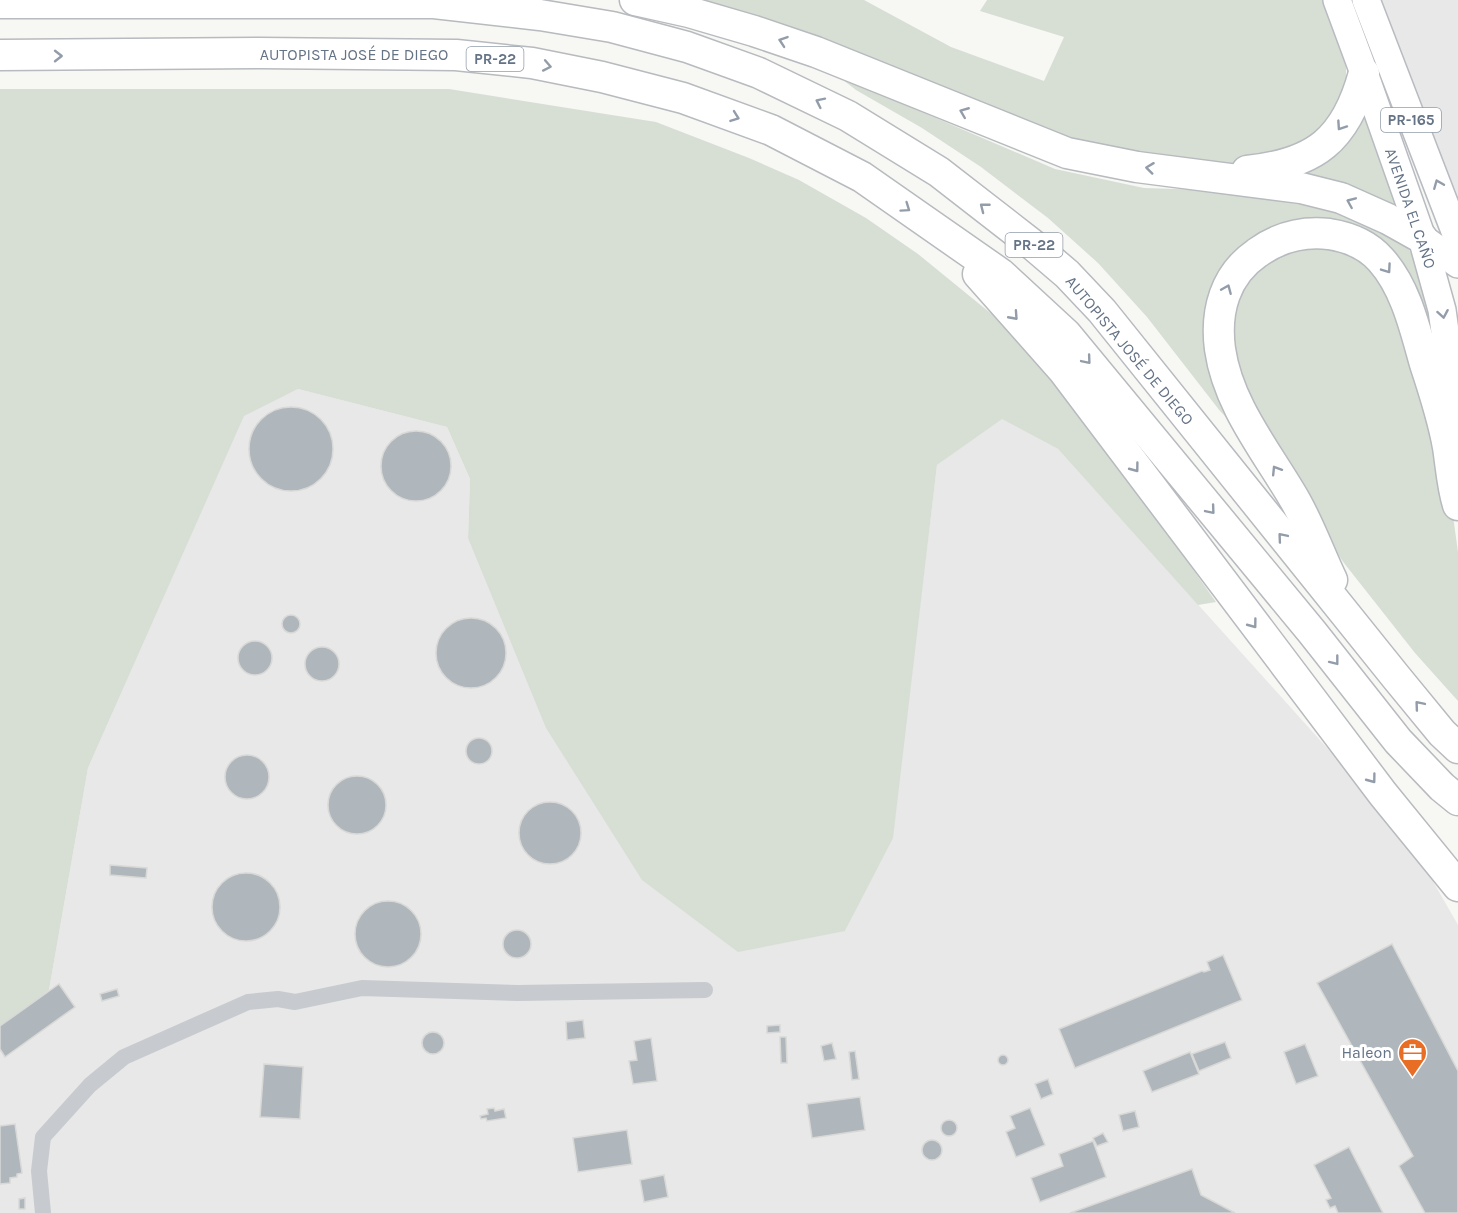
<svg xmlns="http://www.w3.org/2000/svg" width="1458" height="1213" font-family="Karla,sans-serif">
	<rect width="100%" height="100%" fill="#f7f7f4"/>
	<g fill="#e7e8e7">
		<polygon points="1377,0 1458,0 1458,202"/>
		<polygon points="298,389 447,427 470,479 468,538 845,931 892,838 937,465 1001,418 1058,449 1408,838 1458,925 1458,1213 0,1213 0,1029 49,990 88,768 244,415"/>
	</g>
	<g fill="#d7dfd5">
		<polygon points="706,0 864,0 951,47 1044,81 1064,37 980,11 987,0 1323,0 1346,65 1346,82 1332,128 1259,166 1167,162 1066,140 714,11"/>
		<polygon points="838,76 1055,169 1144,188 1209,190 1256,195 1335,208 1404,242 1414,257 1420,273 1439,353 1417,308 1330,227 1222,282 1233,424 1220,411 1147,317 1098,263 1048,218 981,167 922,128 856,90"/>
		<polygon points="0,89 449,89 656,122 749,158 799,180 866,218 918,254 1026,342 1132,483 1216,602 1198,605 1058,449 1002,419 937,465 893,838 845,931 738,952 642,880 546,728 468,538 470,479 447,427 298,389 244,416 88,768 49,990 0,1029"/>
		<polygon points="1365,100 1403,215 1305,176 1304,172"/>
		<polygon points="1321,246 1346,251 1367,264 1391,287 1445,458 1458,552 1458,701 1415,653 1344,563 1306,509 1246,406 1227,329 1242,285 1254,268 1301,247"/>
	</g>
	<g fill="#afb6bc" stroke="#d8d9d6" stroke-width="1.5">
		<circle cx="291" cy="449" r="42"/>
		<circle cx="416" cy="466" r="35"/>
		<circle cx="291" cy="624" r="9"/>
		<circle cx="471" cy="653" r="35"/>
		<circle cx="255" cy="658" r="17"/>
		<circle cx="322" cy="664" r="17"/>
		<circle cx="479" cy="751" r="13"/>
		<circle cx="247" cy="777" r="22"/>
		<circle cx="357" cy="805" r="29"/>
		<circle cx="550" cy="833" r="31"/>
		<polygon points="110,865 147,868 146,878 110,875"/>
		<circle cx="246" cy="907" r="34"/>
		<circle cx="388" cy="934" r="33"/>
		<circle cx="517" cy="944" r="14"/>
		<polygon points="1392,944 1458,1071 1458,1213 1425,1213 1399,1166 1413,1156 1317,983"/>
		<polygon points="1223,955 1242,1000 1075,1068 1059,1029 1202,971 1204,972 1210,970 1207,962"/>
		<polygon points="59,984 75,1007 5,1057 0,1049 0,1026"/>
		<polygon points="117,989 119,996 102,1001 100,994"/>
		<polygon points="583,1020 585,1038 567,1040 566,1022"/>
		<polygon points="780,1025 780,1032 767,1033 767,1026"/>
		<circle cx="433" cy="1043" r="11"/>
		<polygon points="780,1037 786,1037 787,1063 781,1063"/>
		<polygon points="651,1038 657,1081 633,1084 629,1061 637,1060 634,1041"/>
		<polygon points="1225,1042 1231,1058 1199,1071 1192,1054"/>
		<polygon points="832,1043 836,1059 824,1061 821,1046"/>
		<polygon points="1305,1044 1318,1076 1296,1084 1284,1052"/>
		<polygon points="855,1051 859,1079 852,1080 849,1052"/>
		<polygon points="1190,1052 1199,1074 1152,1092 1143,1071"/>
		<circle cx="1003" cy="1060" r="5"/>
		<polygon points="264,1064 303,1067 300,1119 260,1117"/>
		<polygon points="1048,1079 1053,1094 1041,1099 1035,1084"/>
		<polygon points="860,1097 865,1130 812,1138 807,1104"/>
		<polygon points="494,1108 495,1111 504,1109 506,1118 487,1121 486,1118 481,1119 480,1116 488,1114 487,1109"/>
		<polygon points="1030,1108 1045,1145 1016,1157 1006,1132 1015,1128 1010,1116"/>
		<polygon points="1135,1111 1139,1127 1123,1131 1119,1115"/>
		<circle cx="949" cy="1128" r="8"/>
		<polygon points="15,1124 22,1173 17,1174 17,1177 10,1178 10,1183 0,1184 0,1126"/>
		<polygon points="627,1130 632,1164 578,1172 573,1138"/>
		<polygon points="1103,1133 1108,1142 1097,1146 1093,1138"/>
		<circle cx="932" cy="1150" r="10"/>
		<polygon points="1093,1141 1106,1177 1040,1202 1031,1178 1063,1166 1059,1154"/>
		<polygon points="1349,1147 1383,1213 1338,1213 1335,1206 1330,1208 1326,1200 1331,1198 1314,1165"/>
		<polygon points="1192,1169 1201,1195 1235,1213 1070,1213"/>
		<polygon points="664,1175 668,1197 644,1202 640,1180"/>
		<polygon points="25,1198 25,1209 19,1209 19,1199"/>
	</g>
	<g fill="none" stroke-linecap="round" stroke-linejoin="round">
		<defs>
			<g id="primary">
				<polyline points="1337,0 1364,73 1422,238"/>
				<polyline points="1366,0 1458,239"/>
			</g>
			<g id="trunk">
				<polyline points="1422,238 1442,310 1458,423"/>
				<polyline points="1422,238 1458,264"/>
			</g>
			<g id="motorway">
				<polyline points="635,0 689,12 754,31 816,52 1067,153 1137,167 1301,188 1341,198 1388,219 1422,238"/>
				<polyline points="0,3 434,3 540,15 612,27 687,47 759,73 848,116 939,172 1033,245 1067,274 1102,311 1396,677 1442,733 1458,748"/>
				<polyline points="0,55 260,53 456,55 532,63 602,77 683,98 771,130 862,177 1001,274 1066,334 1312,632 1398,741 1442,787 1458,800"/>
				<path d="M1247 171C1315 164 1346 140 1364 73"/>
				<polyline points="978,274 1063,370 1383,794 1458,886"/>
				<path d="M1332 580C1320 555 1310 527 1296 502 1268 453 1228 406 1220 349 1215 311 1225 275 1257 253 1279 237 1302 231 1329 234 1348 237 1368 245 1381 260 1406 288 1415 329 1425 364 1434 391 1443 419 1448 447 1451 466 1452 486 1458 505"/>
			</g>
		</defs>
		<use href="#primary" stroke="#b8bbc0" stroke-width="30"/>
		<use href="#trunk" stroke="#b7babe" stroke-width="30"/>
		<use href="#motorway" stroke="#b7babe" stroke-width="33"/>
		<polyline stroke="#c7cace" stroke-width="16" points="43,1213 39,1171 43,1137 90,1085 124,1057 248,1002 278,999 295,1002 362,988 518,993 705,990"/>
		<use href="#primary" stroke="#fff" stroke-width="27"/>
		<use href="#trunk" stroke="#fff" stroke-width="27"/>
		<use href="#motorway" stroke="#fff" stroke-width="30"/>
	</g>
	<defs><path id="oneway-chevron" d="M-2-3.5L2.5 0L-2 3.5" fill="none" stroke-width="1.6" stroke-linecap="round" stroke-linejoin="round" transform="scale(1.5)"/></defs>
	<g stroke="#939daa">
		<use href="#oneway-chevron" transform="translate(783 41) rotate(-161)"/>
		<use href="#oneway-chevron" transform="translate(58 56)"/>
		<use href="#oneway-chevron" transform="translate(547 66) rotate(11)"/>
		<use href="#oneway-chevron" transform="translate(820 102) rotate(-154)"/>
		<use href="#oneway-chevron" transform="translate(964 112) rotate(-158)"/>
		<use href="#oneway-chevron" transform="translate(735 117) rotate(20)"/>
		<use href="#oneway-chevron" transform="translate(1341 126) rotate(124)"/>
		<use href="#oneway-chevron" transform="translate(1150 168) rotate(-173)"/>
		<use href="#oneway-chevron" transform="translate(1438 184) rotate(-112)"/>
		<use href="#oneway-chevron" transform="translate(1351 202) rotate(-157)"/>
		<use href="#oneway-chevron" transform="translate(984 207) rotate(-142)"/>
		<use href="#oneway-chevron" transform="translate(906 208) rotate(35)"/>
		<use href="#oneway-chevron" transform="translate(1387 269) rotate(55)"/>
		<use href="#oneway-chevron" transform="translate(1227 289) rotate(-67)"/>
		<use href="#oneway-chevron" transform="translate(1443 314) rotate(80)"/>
		<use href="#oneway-chevron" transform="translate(1014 316) rotate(48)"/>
		<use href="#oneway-chevron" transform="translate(1087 360) rotate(50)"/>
		<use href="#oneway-chevron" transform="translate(1135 468) rotate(53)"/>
		<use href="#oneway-chevron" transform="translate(1276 470) rotate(-122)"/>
		<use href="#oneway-chevron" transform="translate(1211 510) rotate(50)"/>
		<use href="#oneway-chevron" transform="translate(1282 537) rotate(-130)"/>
		<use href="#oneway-chevron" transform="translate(1253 624) rotate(53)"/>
		<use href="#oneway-chevron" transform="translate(1335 661) rotate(52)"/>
		<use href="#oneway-chevron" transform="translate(1419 705) rotate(-130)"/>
		<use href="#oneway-chevron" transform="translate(1372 779) rotate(53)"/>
	</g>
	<defs>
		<symbol id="office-pin" viewBox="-11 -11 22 30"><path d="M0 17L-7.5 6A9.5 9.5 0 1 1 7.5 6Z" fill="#e76e24" stroke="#fff"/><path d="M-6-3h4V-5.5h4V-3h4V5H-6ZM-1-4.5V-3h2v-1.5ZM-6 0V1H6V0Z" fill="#fff"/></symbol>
	</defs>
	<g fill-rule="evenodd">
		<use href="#office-pin" x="1396" y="1036" width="33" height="45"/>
	</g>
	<g text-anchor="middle" stroke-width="6" stroke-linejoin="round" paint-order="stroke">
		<g fill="#fff" stroke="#939daa" stroke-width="1.5">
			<rect x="466.5" y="47" width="57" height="24" rx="4.5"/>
			<rect x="1381" y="108" width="60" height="24" rx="4.5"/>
			<rect x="1005.5" y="233" width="57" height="24" rx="4.5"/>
		</g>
		<g font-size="15" font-weight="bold" fill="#657386">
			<text x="495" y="64">PR-22</text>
			<text x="1411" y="125">PR-165</text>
			<text x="1034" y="250">PR-22</text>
		</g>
		<g font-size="16" fill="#657386" stroke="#fff">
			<text x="354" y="60">AUTOPISTA JOSÉ DE DIEGO</text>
			<text transform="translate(1411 208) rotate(71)" y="6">AVENIDA EL CAÑO</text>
			<text transform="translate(1130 350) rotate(50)" y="6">AUTOPISTA JOSÉ DE DIEGO</text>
		</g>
		<g font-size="16" fill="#657386" stroke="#fff" text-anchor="end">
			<text x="1392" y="1058">Haleon</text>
		</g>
	</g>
</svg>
